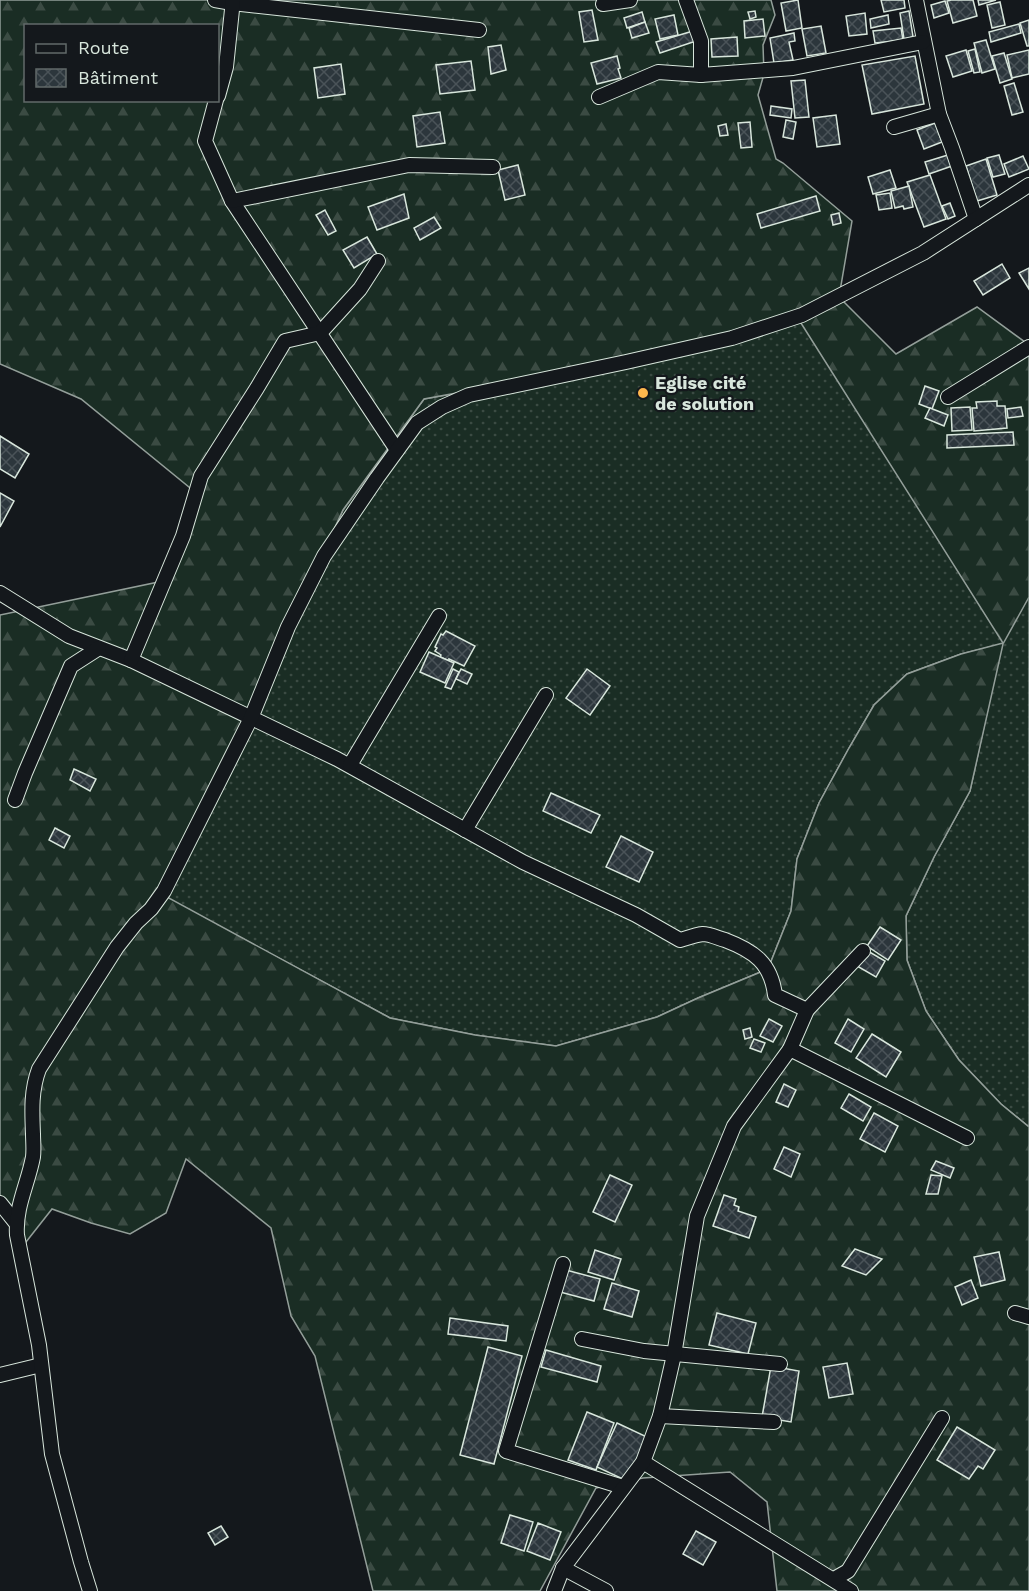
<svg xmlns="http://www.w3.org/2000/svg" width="1029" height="1591" font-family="'Work Sans',sans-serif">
	<defs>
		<pattern id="grass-dots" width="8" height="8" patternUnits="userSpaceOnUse" patternTransform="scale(1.5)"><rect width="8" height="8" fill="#1a2d24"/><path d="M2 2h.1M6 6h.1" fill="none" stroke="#3b4b43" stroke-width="1.8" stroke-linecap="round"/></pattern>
		<pattern id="forest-firs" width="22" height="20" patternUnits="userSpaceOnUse" patternTransform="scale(1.5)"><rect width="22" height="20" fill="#1a2d24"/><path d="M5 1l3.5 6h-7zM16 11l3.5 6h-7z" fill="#3b4b43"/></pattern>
		<pattern id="building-cross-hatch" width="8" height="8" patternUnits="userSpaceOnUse" patternTransform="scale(1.5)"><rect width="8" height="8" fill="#2c363c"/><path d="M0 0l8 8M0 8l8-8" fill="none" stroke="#4a5358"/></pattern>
	</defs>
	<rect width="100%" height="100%" fill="#14181c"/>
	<polygon fill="url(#grass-dots)" stroke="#939e99" stroke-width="1.5" points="794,312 1028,598 1029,597 1029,1127 1001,1104 959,1060 926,1011 907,960 906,916 934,857 970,791 1002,644 961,654 907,674 874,705 849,748 819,803 797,859 791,911 768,969 698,998 657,1017 556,1046 475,1035 390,1018 165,897 343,510 424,399 626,362"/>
	<path fill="url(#forest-firs)" stroke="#939e99" stroke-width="1.5" fill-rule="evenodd" d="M0 0H771L775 15 763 45 764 74 758 95 776 159 783 163 852 221 839 297 896 354 977 307 1029 345V597L1003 644 970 791 934 857 906 916 907 960 926 1011 959 1060 1001 1104 1029 1127V1591H777L767 1502 730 1472 643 1478 596 1488 540 1591H373L315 1356 291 1316 271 1228 186 1159 166 1213 130 1234 91 1223 52 1209 26 1242 0 1210V615L163 581 195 492 81 399 0 364ZM26 26H218V100H26ZM794 312 1003 643 961 654 907 674 874 705 849 748 819 803 797 859 791 911 768 969 698 998 657 1017 556 1046 475 1035 390 1018 165 896 343 510 424 399 626 362 732 338Z"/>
	<g fill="url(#building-cross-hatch)" stroke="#d8e6dc" stroke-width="1.5">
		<polygon points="798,0 802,28 786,31 781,3"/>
		<polygon points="881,0 904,0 905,8 884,12"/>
		<polygon points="951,0 973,0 977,16 953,23 947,1"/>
		<polygon points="978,0 996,0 979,5"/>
		<polygon points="945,1 949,13 934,18 931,5"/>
		<polygon points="1000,2 1005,25 992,28 987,5"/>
		<polygon points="592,10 598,40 584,42 579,12"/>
		<polygon points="755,11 756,17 750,19 748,12"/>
		<polygon points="909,11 913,37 904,39 900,13"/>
		<polygon points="642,12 645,22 627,28 624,18"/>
		<polygon points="865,13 867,34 849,36 846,16"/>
		<polygon points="674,15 678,35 660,39 655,19"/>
		<polygon points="888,15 889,24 871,28 870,19"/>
		<polygon points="763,19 765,36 745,38 744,21"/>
		<polygon points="1029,20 1029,46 1027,46 1020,23"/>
		<polygon points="645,22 649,33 632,38 629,28"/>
		<polygon points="1019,24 1021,33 991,42 989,32"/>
		<polygon points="821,26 826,53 807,56 802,29"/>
		<polygon points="901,28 903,40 875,43 873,31"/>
		<polygon points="693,31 696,41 660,53 656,42"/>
		<polygon points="794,33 795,41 789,42 793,60 774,63 770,38"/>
		<polygon points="737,37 738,56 712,57 711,39"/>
		<polygon points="986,40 995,69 982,73 974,43"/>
		<polygon points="501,45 506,70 491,74 488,47"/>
		<polygon points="975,49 980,72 974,73 968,51"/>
		<polygon points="966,50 972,71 953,77 946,56"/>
		<polygon points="1029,50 1029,74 1012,78 1007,55"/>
		<polygon points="1004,53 1012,79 1000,83 992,56"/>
		<polygon points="617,56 620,68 618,69 621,78 597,84 591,63"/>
		<polygon points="915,56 924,104 872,114 862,65"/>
		<polygon points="471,61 475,90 440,94 436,65"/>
		<polygon points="341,64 345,94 318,98 314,68"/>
		<polygon points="805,80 809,117 795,118 791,81"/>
		<polygon points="1014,83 1023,112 1012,115 1004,86"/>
		<polygon points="771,106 792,109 791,118 770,115"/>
		<polygon points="440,112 445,143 417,147 413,116"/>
		<polygon points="836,115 840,144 817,147 813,118"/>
		<polygon points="786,120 796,122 793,139 783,137"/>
		<polygon points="750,122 752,147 741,148 738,123"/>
		<polygon points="935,123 942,142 924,149 917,130"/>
		<polygon points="726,124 728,135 720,136 718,126"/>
		<polygon points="948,155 952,166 929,174 925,162"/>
		<polygon points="999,155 1005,174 993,177 987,158"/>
		<polygon points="1023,156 1029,169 1009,177 1004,164"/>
		<polygon points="986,159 997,195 977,201 966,166"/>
		<polygon points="518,165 525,195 505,200 498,170"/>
		<polygon points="890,170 896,188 873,194 868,177"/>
		<polygon points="930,175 946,219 924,227 907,182"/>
		<polygon points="909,186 913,207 904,209 903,206 895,208 891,191"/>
		<polygon points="890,193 892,208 879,210 876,195"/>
		<polygon points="404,194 409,218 377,230 368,207"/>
		<polygon points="816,196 820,211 761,228 757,214"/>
		<polygon points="950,203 955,216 948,219 942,206"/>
		<polygon points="325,210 336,231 328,235 316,215"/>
		<polygon points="839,213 841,223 833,225 831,215"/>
		<polygon points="434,217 441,228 420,240 414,228"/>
		<polygon points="367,237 377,254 354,268 343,250"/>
		<polygon points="1002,264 1010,278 983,295 974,281"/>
		<polygon points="1029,268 1029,289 1019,273"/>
		<polygon points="925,386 939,391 932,409 919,404"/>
		<polygon points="997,401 997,406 1005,406 1007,428 974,431 972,408 977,408 976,402"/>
		<polygon points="970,407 972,430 952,431 951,408"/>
		<polygon points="1021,407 1023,416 1008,418 1007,409"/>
		<polygon points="930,408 948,415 944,426 925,418"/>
		<polygon points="1013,432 1014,445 947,448 947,435"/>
		<polygon points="0,436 29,454 15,478 0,469"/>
		<polygon points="0,493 14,501 0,527"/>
		<polygon points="446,631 475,646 464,666 449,659 449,661 440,657 441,655 435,651 437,648 435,647 441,634 443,635"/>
		<polygon points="429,652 454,663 445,683 420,672"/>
		<polygon points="453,669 459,672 451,689 445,687"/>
		<polygon points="461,669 472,674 467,684 456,679"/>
		<polygon points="587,669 610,686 590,715 566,698"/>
		<polygon points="74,769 96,779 90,791 70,780"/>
		<polygon points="551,793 600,815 591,833 543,811"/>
		<polygon points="55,828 70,836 64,848 49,840"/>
		<polygon points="621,836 653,852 639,882 606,867"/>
		<polygon points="880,927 901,940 888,960 867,946"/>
		<polygon points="866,950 885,961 876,977 857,966"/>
		<polygon points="769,1019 782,1026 773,1042 760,1036"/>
		<polygon points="848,1019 864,1029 851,1052 835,1043"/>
		<polygon points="750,1028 752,1037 745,1039 743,1030"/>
		<polygon points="872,1034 901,1052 886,1077 856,1058"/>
		<polygon points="754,1039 765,1043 761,1052 750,1048"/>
		<polygon points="784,1084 796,1090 788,1107 776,1102"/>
		<polygon points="849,1094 871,1107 863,1121 841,1108"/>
		<polygon points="874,1113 898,1126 885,1152 860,1139"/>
		<polygon points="784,1147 800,1154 791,1177 774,1169"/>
		<polygon points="936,1161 954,1168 950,1178 931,1170"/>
		<polygon points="610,1175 632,1185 615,1222 593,1212"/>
		<polygon points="931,1175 942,1176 938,1194 926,1194"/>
		<polygon points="724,1195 736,1199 734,1205 739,1207 738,1211 756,1217 749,1238 713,1226"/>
		<polygon points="855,1249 882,1259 866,1275 842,1266"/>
		<polygon points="595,1250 621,1259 614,1280 588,1272"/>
		<polygon points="999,1252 1005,1280 981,1286 974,1257"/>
		<polygon points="566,1270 600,1279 594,1301 560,1292"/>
		<polygon points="971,1280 978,1298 962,1305 955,1287"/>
		<polygon points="612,1283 639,1291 632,1317 604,1309"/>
		<polygon points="717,1313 756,1323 748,1354 709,1345"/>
		<polygon points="450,1318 508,1326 506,1341 448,1334"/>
		<polygon points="488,1347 522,1356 494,1464 460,1455"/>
		<polygon points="546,1350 601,1366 597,1382 541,1367"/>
		<polygon points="847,1363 853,1394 829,1398 823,1367"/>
		<polygon points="771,1366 799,1371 791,1422 762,1417"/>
		<polygon points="587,1412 614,1423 596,1470 568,1460"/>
		<polygon points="617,1423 647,1437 627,1481 597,1467"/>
		<polygon points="957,1427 995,1450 983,1469 978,1466 969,1479 937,1460"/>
		<polygon points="510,1515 533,1522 524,1551 501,1543"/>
		<polygon points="538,1523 561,1532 550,1560 527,1551"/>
		<polygon points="221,1526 228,1537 215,1545 208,1533"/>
		<polygon points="696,1531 716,1542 703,1565 683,1554"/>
	</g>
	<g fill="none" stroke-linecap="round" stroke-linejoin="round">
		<defs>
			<g id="minor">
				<polyline points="215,0 232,3 479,30"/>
				<polyline points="686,0 701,41 701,75"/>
				<polyline points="916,0 939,114 952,148 976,219"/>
				<polyline points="603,4 630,0"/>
				<polyline points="218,96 226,67 233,0"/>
				<polyline points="599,97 658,72 701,75 793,68 923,42"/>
				<polyline points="216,100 205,141 232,201 397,450"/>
				<polyline points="894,127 939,114"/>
				<polyline points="232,201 409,165 493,167"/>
				<polyline points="948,397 1029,347"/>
				<path d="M0 593 69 636 131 660 337 759 523 862 636 915 680 940C687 938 695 935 703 934 709 934 718 938 725 940 754 951 771 963 775 995L807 1010"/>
				<polyline points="131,660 183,536 201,476 257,388 285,341 320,333 360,289 378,261"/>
				<polyline points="350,765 439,616"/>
				<polyline points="15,800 25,773 71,666 99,648"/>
				<polyline points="465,830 546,695"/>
				<polyline points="790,1049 807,1010 863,951"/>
				<polyline points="0,1203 16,1223"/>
				<polyline points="563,1264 506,1451 623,1487"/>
				<polyline points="1015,1313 1029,1317"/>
				<polyline points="582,1339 644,1351 780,1364"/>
				<polyline points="0,1375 41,1365"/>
				<polyline points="660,1416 774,1422"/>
				<polyline points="643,1462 851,1591"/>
				<polyline points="563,1568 606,1591"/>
				<polyline points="834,1579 848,1571 942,1418"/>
				<path d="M90 1591 81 1562 52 1454 39 1345 17 1235C15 1207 28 1184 33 1157 34 1149 33 1141 33 1134 32 1111 31 1090 39 1069L117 947 136 923 151 909 164 891 251 718 288 627 324 556 377 478 417 423 442 407 469 395 626 362 732 338 802 315 923 253 1029 185"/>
				<polyline points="554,1591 563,1568 643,1462 660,1416 674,1355 697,1216 734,1126 790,1049 967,1138"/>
			</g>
		</defs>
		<use href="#minor" stroke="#d8e6dc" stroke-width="16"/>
		<use href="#minor" stroke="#14181c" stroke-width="14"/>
	</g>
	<circle fill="#ffb74d" stroke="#14181c" stroke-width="2" cx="643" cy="393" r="6"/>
	<g text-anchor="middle" stroke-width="4.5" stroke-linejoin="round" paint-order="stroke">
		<g font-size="18" font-weight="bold" fill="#d8e6dc" stroke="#14181c" text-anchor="start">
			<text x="655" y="389">Eglise cité<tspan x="655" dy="21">de solution</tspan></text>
		</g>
	</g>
	<rect x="24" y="24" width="195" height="78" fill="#14181c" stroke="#626a69" stroke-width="1.5"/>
	<rect x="36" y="44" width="30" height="9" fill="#14181c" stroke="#626a69" stroke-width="1.5"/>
	<text x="78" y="54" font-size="18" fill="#d8e6dc">Route</text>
	<rect x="36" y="69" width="30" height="18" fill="url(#building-cross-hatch)" stroke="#626a69" stroke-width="1.5"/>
	<text x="78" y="84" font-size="18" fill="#d8e6dc">Bâtiment</text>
</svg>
